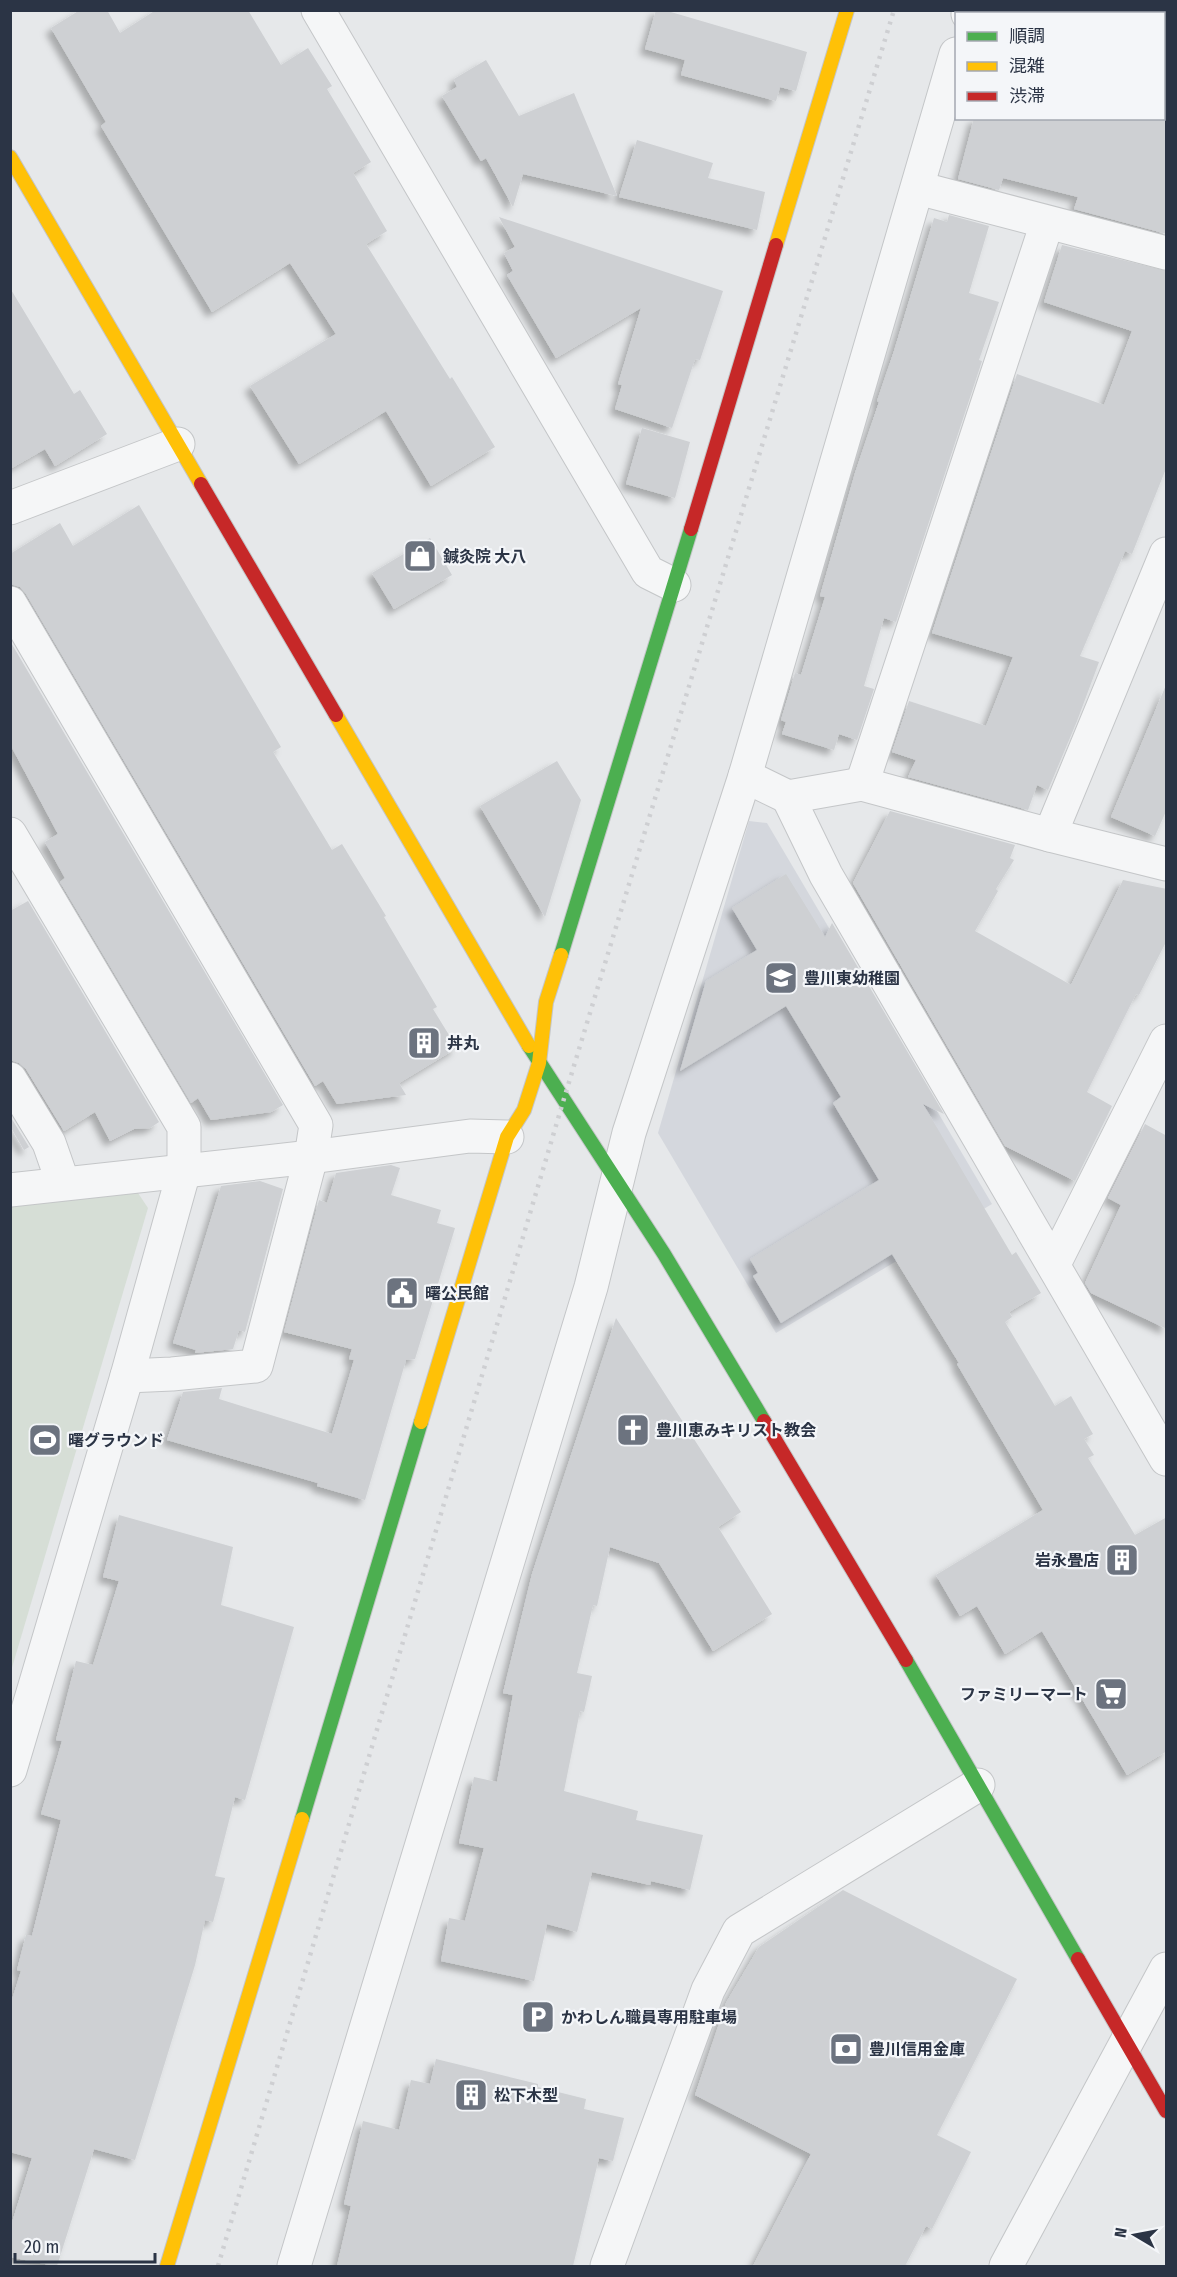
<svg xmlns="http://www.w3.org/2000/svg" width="1177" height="2277" font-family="'Fira Sans Condensed','Noto Sans JP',sans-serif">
	<defs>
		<filter id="shadow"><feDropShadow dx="-5.5" dy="5.5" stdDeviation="3" flood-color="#0004"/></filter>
	</defs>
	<rect width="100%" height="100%" fill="#e6e8ea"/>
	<polygon fill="#d4d7dd" points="749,821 767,823 992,1204 776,1333 658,1133"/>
	<polygon fill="#d6ded6" points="136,1190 148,1208 11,1671 11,1207"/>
	<g fill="#ced0d3" filter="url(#shadow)">
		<polygon points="80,10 107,10 120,33 156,10 248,10 281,65 308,48 332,86 327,89 371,162 353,173 387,231 366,244 450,379 452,377 495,447 431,486 386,411 299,464 250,386 336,334 290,263 212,312 101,126 106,122 51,28"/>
		<polygon points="656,10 664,10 807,52 796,91 780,87 776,101 681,75 685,60 645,49"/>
		<polygon points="486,60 519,116 574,93 617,196 523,174 513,207 486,158 481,161 442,96 457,87 454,79"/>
		<polygon points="974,118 1167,118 1167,234 1074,209 1078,197 1003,178 999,190 958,179"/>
		<polygon points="637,140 713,163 708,178 765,192 757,230 619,197"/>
		<polygon points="949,215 989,226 969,293 999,302 979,360 982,361 896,622 884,618 864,686 874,689 857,740 839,734 834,750 782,734 786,722 781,720 795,673 801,675 825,597 820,596 855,473 879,402 877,401 894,351 934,218 947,222"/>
		<polygon points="499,217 723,291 700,360 695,359 672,428 615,409 622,385 618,384 641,308 556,358 507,275 513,271 504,253 515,247"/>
		<polygon points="1062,245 1167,271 1167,466 1132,554 1125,551 1080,656 1099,662 1077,721 1048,790 1037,785 1028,810 908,777 916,760 892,752 909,701 986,726 1013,657 932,633 1017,374 1104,405 1132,331 1044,302"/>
		<polygon points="10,288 74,394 80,390 107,434 55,466 45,449 10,469"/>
		<polygon points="642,428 690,442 675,498 626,484"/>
		<polygon points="139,505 281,747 273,752 332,850 342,844 386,916 384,917 437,1007 433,1009 457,1048 399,1083 406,1095 337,1104 323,1081 315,1086 26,594 20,587 10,584 10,554 60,523 73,546"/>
		<polygon points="430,538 452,575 394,609 372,573"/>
		<polygon points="10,641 283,1105 271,1112 211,1120 198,1098 191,1103 60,882 65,878 45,842 58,834 10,744"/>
		<polygon points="1166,685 1167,809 1155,836 1111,817"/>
		<polygon points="557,761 581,800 545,917 480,806"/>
		<polygon points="890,811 1015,845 1010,858 1014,860 996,889 998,891 975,931 1071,985 1123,880 1167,889 1167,940 1139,995 1136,994 1087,1092 1112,1106 1075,1181 1005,1146 853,883"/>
		<polygon points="786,874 825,937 832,923 944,1114 923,1104 1012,1255 1016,1252 1041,1293 1009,1312 1012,1317 1005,1322 1055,1406 1071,1396 1093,1434 1084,1439 1094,1455 1088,1458 1135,1535 1167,1517 1167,1751 1127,1775 1042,1631 1005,1654 977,1606 960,1616 936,1575 1043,1510 957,1364 959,1363 892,1254 781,1323 753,1276 758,1273 750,1259 879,1180 833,1103 841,1097 786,1006 680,1071 706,981 757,950 732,908"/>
		<polygon points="28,901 159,1122 150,1128 134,1129 110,1141 95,1112 64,1131 26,1069 19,1063 10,1060 10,911"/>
		<polygon points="10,1116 29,1147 24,1150 10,1126"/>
		<polygon points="1145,1124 1167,1136 1167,1329 1091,1293 1085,1283 1121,1205 1108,1198"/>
		<polygon points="391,1165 400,1168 391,1195 441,1210 437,1223 455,1228 415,1359 406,1360 365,1500 317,1486 318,1483 167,1440 183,1392 222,1388 219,1399 332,1434 354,1360 349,1359 352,1349 284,1332 319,1200 327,1203 336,1173"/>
		<polygon points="260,1181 283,1189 245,1332 239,1330 233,1349 195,1353 196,1350 173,1343 221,1186"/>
		<polygon points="616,1318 741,1512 718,1527 772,1614 713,1651 659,1563 610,1547 597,1606 593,1605 577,1673 592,1676 584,1712 580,1711 564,1791 638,1811 636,1820 703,1835 690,1890 651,1881 650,1885 592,1872 577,1932 547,1924 534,1981 441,1961 449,1918 465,1921 484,1848 459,1843 474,1777 497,1782 513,1695 503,1693 532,1574"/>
		<polygon points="119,1515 233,1547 221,1605 294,1627 245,1800 235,1797 215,1876 225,1878 213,1922 205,1920 195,1965 135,2160 94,2149 57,2266 55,2266 10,2257 10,2229 32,2158 10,2152 10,2006 21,1971 17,1970 26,1935 32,1936 61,1820 41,1814 62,1741 56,1740 76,1661 93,1665 119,1581 103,1577"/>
		<polygon points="843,1890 1017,1979 937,2135 971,2152 932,2229 926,2226 905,2266 753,2266 811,2154 695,2095 726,2003 759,1947"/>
		<polygon points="436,2059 538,2084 538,2087 586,2099 584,2109 624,2118 613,2161 599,2158 573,2266 337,2266 351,2206 344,2204 363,2121 399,2130 411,2080 430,2084"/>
	</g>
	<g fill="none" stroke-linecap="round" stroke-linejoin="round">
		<defs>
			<g id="street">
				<polyline points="318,10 648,572 674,585"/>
				<polyline points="968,14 969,10"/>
				<polyline points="918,188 1166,253"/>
				<polyline points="10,508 178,444"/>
				<polyline points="10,603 316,1125 311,1157 256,1366 172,1374 127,1376"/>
				<polyline points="745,776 788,797 862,784 1050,835 1166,864"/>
				<polyline points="862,784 1047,223"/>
				<polyline points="788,797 826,875 1166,1459"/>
				<polyline points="10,834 184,1127 184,1171 127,1376 10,1770"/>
				<polyline points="1050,835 1166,554"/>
				<polyline points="10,1079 49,1143 63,1183"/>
				<polyline points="10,1190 311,1157 470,1136 507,1137"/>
				<polyline points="1054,1264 1166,1041"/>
				<polyline points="294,2266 591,1287 629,1133 745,776 956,54"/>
				<polyline points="607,2266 708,1990 739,1931 978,1785"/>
				<polyline points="1006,2266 1166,1969"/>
			</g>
			<g id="fast">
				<polyline points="561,955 691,529"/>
				<polyline points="529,1046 664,1254 764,1421"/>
				<polyline points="906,1660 1078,1959"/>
				<polyline points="302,1819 421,1422"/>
			</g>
			<g id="slow">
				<polyline points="10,157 201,484"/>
				<polyline points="776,245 847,10"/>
				<polyline points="336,715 529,1046"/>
				<polyline points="421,1422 507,1137 524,1110 539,1063 546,1002 561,955"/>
				<polyline points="167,2266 302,1819"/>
			</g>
			<g id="jam">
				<polyline points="201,484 336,715"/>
				<polyline points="691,529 776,245"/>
				<polyline points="764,1421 906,1660"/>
				<polyline points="1078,1959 1166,2111"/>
			</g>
		</defs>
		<use href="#street" stroke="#c4c6c8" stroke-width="35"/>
		<use href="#fast" stroke="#c4c6c8" stroke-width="16"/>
		<use href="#slow" stroke="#c4c6c8" stroke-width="16"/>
		<use href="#jam" stroke="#c4c6c8" stroke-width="16"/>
		<use href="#street" stroke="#f5f6f7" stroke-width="33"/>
		<use href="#fast" stroke="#4caf50" stroke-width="14"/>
		<use href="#slow" stroke="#ffc107" stroke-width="14"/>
		<use href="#jam" stroke="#c62828" stroke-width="14"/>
		<polyline stroke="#cecfd2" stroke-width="4.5" stroke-dasharray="3 6" stroke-linecap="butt" points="218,2266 563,1102 894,10"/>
	</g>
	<defs>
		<symbol id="shop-square" viewBox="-11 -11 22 22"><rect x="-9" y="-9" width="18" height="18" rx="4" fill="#6c737f" stroke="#f4f6f9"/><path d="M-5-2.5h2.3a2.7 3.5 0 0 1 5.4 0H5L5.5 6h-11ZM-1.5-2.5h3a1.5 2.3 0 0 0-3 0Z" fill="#fff"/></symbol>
		<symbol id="school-square" viewBox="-11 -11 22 22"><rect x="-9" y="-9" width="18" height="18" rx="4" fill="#6c737f" stroke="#f4f6f9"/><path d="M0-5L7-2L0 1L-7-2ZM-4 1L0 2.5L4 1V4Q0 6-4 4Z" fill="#fff"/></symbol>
		<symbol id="building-square" viewBox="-11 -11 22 22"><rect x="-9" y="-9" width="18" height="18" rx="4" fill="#6c737f" stroke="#f4f6f9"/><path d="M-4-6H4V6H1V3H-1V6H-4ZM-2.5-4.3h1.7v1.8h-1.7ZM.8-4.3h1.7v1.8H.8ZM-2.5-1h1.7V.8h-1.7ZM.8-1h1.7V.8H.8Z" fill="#fff"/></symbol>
		<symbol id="civic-square" viewBox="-11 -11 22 22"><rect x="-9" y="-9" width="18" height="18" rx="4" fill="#6c737f" stroke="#f4f6f9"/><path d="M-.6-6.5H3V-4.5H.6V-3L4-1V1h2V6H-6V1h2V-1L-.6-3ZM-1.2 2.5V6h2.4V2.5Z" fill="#fff"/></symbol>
		<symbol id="church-square" viewBox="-11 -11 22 22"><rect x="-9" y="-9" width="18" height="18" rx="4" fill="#6c737f" stroke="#f4f6f9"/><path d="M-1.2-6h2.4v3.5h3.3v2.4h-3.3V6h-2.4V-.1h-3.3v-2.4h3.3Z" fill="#fff"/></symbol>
		<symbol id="stadium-square" viewBox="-11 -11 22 22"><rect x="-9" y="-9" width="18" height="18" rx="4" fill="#6c737f" stroke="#f4f6f9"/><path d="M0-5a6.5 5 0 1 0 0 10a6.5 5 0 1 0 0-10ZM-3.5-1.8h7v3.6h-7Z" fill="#fff"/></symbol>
		<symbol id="supermarket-square" viewBox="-11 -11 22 22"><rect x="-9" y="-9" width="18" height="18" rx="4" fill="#6c737f" stroke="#f4f6f9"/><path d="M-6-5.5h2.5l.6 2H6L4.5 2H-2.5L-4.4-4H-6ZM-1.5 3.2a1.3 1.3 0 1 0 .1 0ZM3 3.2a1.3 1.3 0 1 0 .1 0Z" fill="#fff"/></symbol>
		<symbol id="parking-square" viewBox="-11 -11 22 22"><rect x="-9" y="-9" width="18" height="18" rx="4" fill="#6c737f" stroke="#f4f6f9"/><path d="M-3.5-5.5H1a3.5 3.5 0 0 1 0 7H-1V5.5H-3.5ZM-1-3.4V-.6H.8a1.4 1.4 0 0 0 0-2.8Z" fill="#fff"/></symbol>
		<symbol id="bank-square" viewBox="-11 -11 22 22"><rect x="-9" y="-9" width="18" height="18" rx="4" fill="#6c737f" stroke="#f4f6f9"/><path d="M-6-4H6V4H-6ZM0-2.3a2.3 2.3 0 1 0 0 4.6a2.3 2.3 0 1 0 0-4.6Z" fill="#fff"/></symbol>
	</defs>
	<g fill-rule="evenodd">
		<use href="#shop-square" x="401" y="537" width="38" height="38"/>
		<use href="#school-square" x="762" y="959" width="38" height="38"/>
		<use href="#building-square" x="405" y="1024" width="38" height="38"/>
		<use href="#civic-square" x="383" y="1274" width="38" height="38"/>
		<use href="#church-square" x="614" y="1411" width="38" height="38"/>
		<use href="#stadium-square" x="26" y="1421" width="38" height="38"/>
		<use href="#building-square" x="1103" y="1541" width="38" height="38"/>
		<use href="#supermarket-square" x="1092" y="1675" width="38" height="38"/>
		<use href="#parking-square" x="519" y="1998" width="38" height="38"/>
		<use href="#bank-square" x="827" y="2030" width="38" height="38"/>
		<use href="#building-square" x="452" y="2076" width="38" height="38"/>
	</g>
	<g text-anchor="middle" stroke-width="4.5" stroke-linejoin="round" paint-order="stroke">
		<g font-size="16" font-weight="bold" fill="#2b3445" stroke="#f4f6f9" text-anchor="start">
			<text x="443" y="562">鍼灸院 大八</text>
			<text x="804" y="984">豊川東幼稚園</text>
			<text x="447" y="1049">丼丸</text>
			<text x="425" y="1299">曙公民館</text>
			<text x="656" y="1436">豊川恵みキリスト教会</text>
			<text x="68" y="1446">曙グラウンド</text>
			<text x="1099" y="1566" text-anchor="end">岩永畳店</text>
			<text x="1088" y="1700" text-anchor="end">ファミリーマート</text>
			<text x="561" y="2023">かわしん職員専用駐車場</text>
			<text x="869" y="2055">豊川信用金庫</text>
			<text x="494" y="2101">松下木型</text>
		</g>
	</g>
	<rect width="1177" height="2277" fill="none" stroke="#2b3445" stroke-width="24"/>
	<rect x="955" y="12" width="210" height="108" fill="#f4f6f9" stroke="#a4a8b1" stroke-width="1.5"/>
	<rect x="967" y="32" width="30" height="9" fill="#4caf50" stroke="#a4a8b1" stroke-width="1.5"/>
	<text x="1009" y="42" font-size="18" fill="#2b3445">順調</text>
	<rect x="967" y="62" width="30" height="9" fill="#ffc107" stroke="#a4a8b1" stroke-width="1.5"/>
	<text x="1009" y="72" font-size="18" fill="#2b3445">混雑</text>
	<rect x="967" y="92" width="30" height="9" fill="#c62828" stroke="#a4a8b1" stroke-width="1.5"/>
	<text x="1009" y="102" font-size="18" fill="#2b3445">渋滞</text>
	<g transform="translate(1135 2235) rotate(280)" stroke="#f4f6f9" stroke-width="4.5" paint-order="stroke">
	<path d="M0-4.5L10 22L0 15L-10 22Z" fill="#2b3445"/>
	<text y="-9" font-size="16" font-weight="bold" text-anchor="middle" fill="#2b3445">N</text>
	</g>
	<path d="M15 2253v9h140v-9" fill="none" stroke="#2b3445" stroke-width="3"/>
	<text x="24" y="2253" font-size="18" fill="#2b3445" stroke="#f4f6f9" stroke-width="4.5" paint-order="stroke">20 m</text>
</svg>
